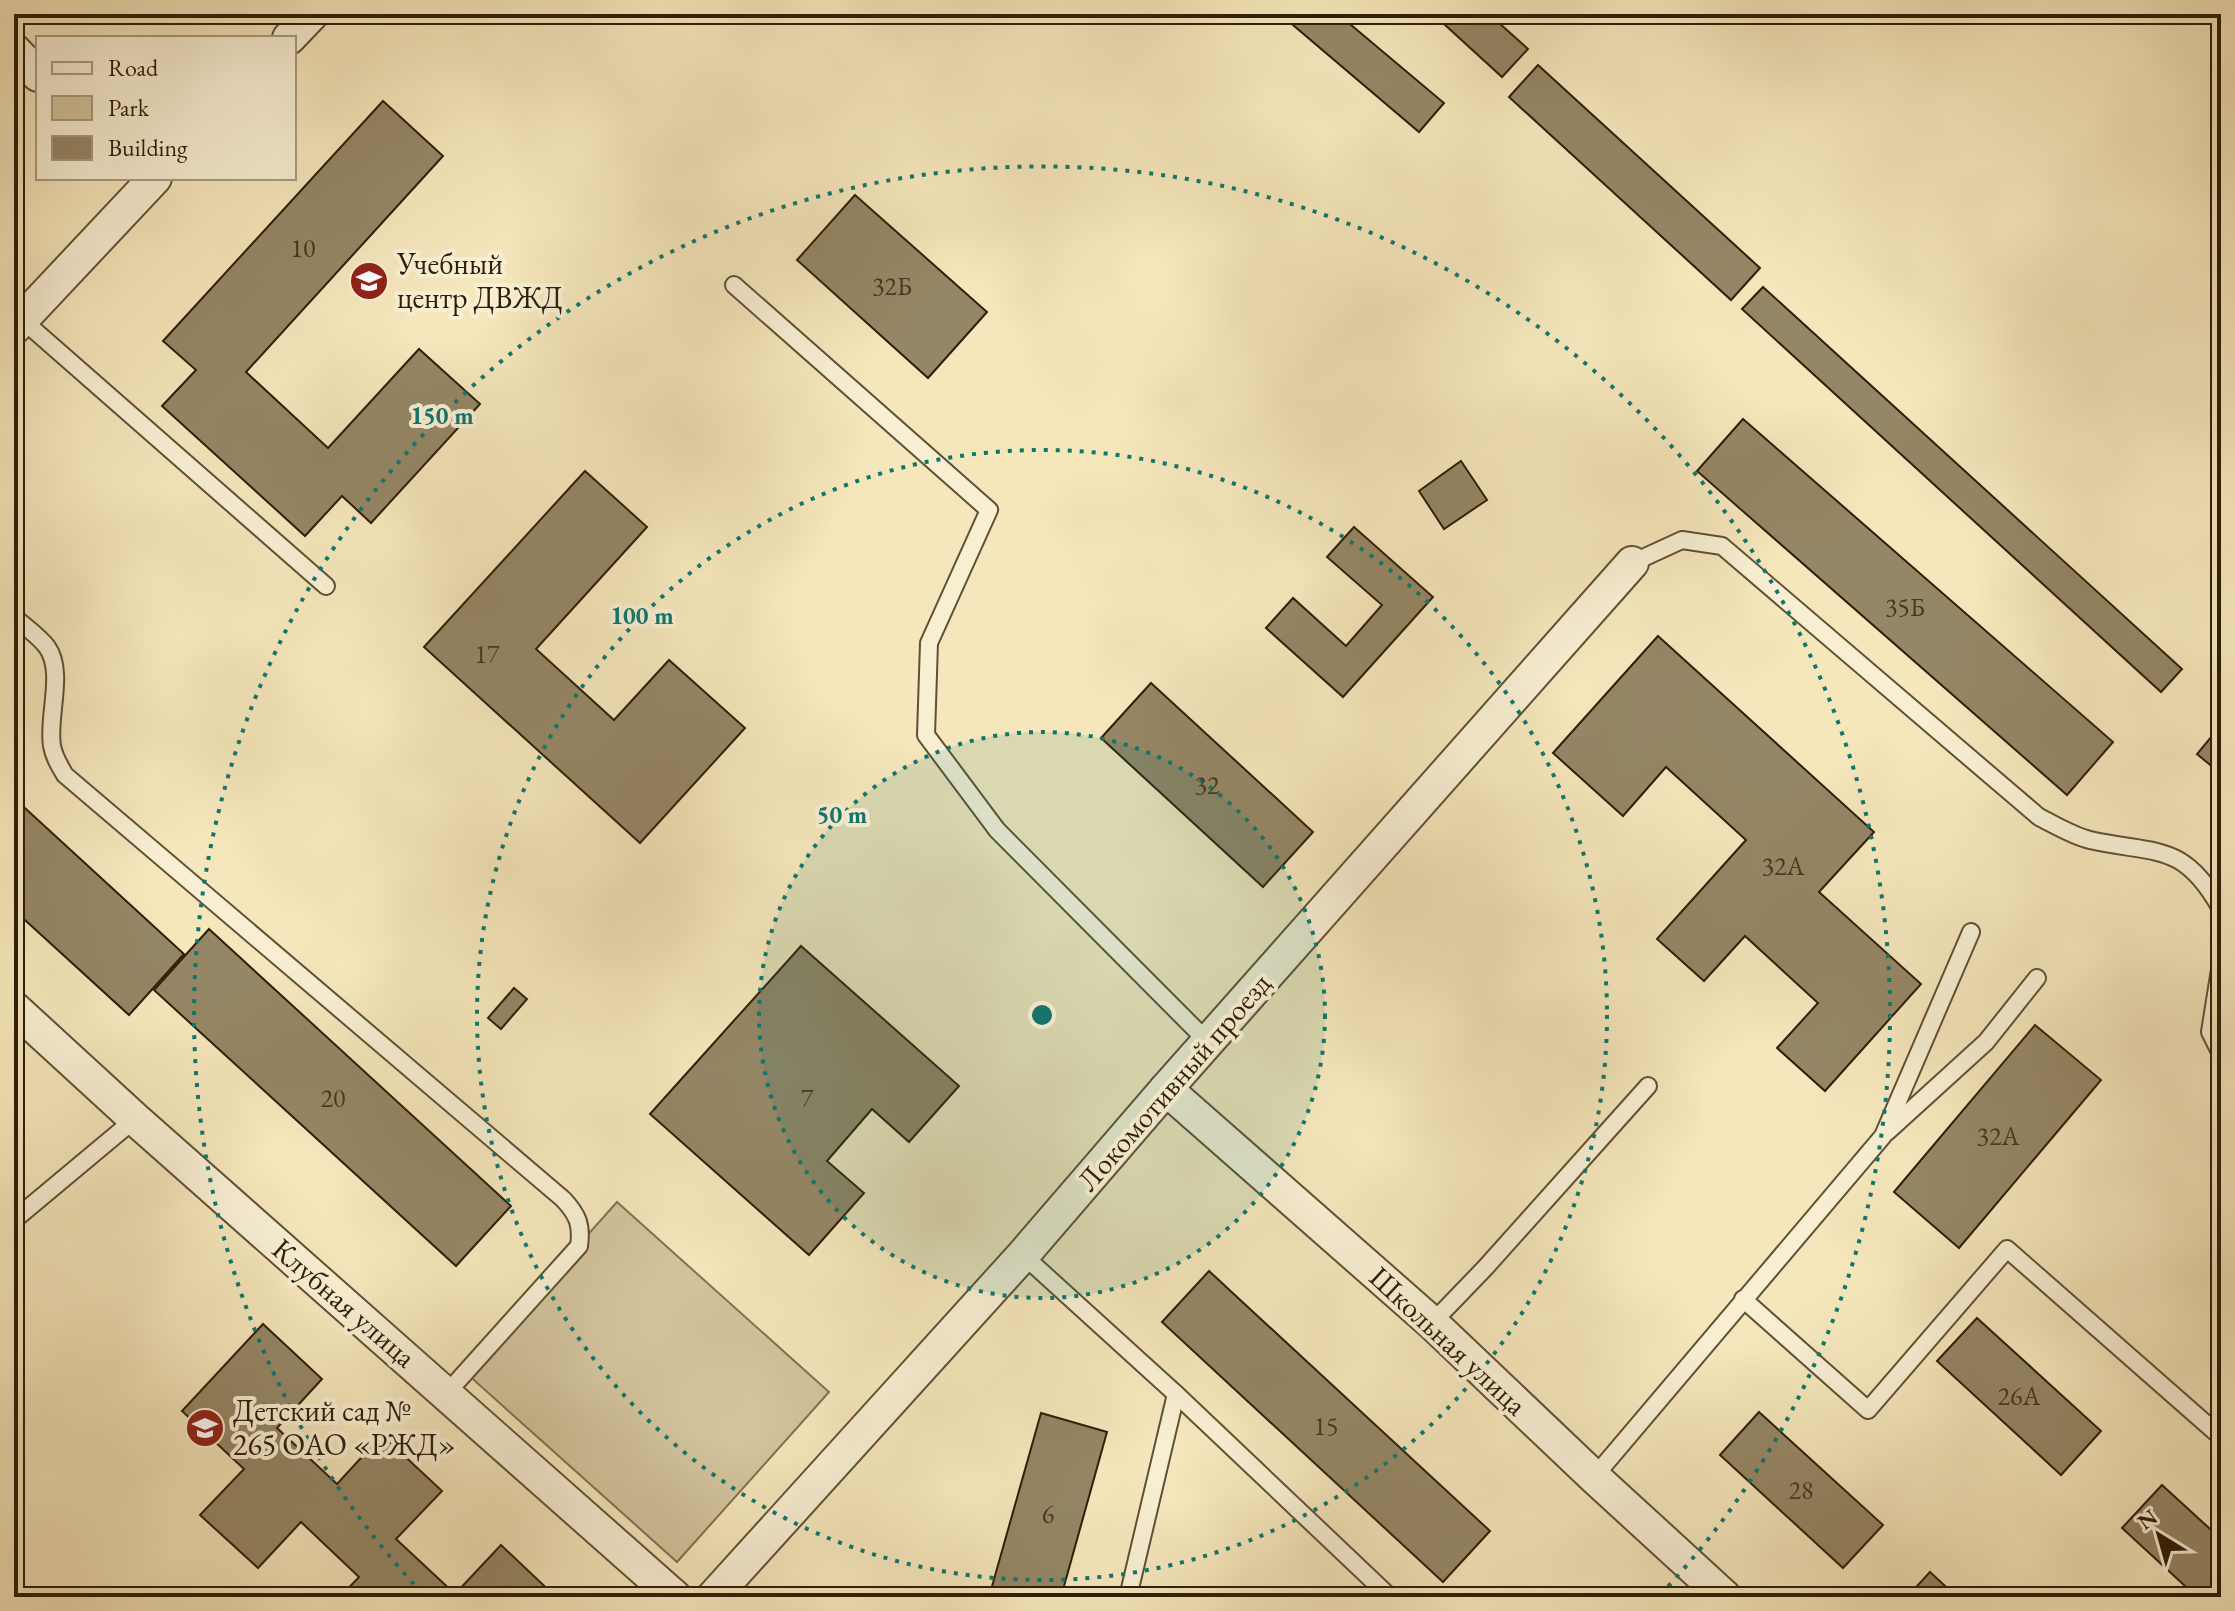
<svg xmlns="http://www.w3.org/2000/svg" width="2235" height="1611" font-family="'EB Garamond',serif">
	<rect width="100%" height="100%" fill="#f5e6bb"/>
	<filter id="stains"><feTurbulence type="fractalNoise" baseFrequency=".0025" numOctaves="4"/><feColorMatrix values="0 0 0 0 .2 0 0 0 0 .09 0 0 0 0 .02 0 0 0 .5 -.17"/></filter>
	<radialGradient id="worn" r=".72"><stop offset=".6" stop-color="#630" stop-opacity="0"/><stop offset="1" stop-color="#630" stop-opacity=".3"/></radialGradient>
	<polygon fill="#d3c49d" stroke="#807152" stroke-width="2" points="617,1202 829,1392 677,1562 465,1372"/>
	<g fill="#958665" stroke="#2e1e08" stroke-width="2">
		<polygon points="1280,14 1338,14 1444,103 1419,132"/>
		<polygon points="1433,14 1489,14 1528,49 1502,77"/>
		<polygon points="1538,65 1760,268 1731,300 1509,97"/>
		<polygon points="383,101 443,156 246,372 328,448 419,349 480,404 371,523 342,496 305,536 162,406 196,370 163,341"/>
		<polygon points="855,195 987,312 928,378 797,260"/>
		<polygon points="1763,287 2182,669 2161,692 1742,309"/>
		<polygon points="1743,419 2113,742 2067,795 1697,471"/>
		<polygon points="1461,461 1487,500 1444,529 1419,491"/>
		<polygon points="585,471 647,527 536,649 614,720 669,660 745,728 640,843 424,647"/>
		<polygon points="1354,527 1433,597 1343,697 1266,628 1293,598 1346,646 1382,605 1327,557"/>
		<polygon points="1658,636 1874,832 1819,892 1921,984 1825,1091 1777,1048 1818,1003 1745,936 1704,981 1657,939 1746,840 1666,767 1623,816 1553,753"/>
		<polygon points="1151,683 1313,832 1263,887 1101,738"/>
		<polygon points="2221,725 2221,774 2197,754"/>
		<polygon points="14,798 184,954 129,1015 14,910"/>
		<polygon points="209,929 511,1206 456,1266 154,990"/>
		<polygon points="801,946 959,1086 909,1142 872,1109 827,1161 864,1193 809,1255 650,1114"/>
		<polygon points="514,988 527,999 501,1029 488,1018"/>
		<polygon points="2035,1025 2101,1080 1959,1248 1894,1192"/>
		<polygon points="1209,1271 1490,1531 1443,1582 1162,1322"/>
		<polygon points="1977,1318 2101,1431 2061,1475 1937,1361"/>
		<polygon points="263,1324 322,1379 277,1428 337,1484 382,1435 442,1491 396,1539 455,1594 501,1545 556,1597 340,1597 359,1577 301,1522 258,1568 200,1515 244,1469 182,1411"/>
		<polygon points="1759,1412 1883,1525 1843,1568 1720,1455"/>
		<polygon points="1041,1413 1107,1432 1061,1597 989,1597"/>
		<polygon points="2162,1485 2221,1539 2221,1597 2197,1597 2122,1528"/>
		<polygon points="1930,1572 1957,1597 1907,1597"/>
	</g>
	<g fill="none" stroke-linecap="round" stroke-linejoin="round">
		<defs>
			<g id="service">
				<polyline points="734,285 989,510 929,643 926,735 997,830 1208,1042"/>
				<polyline points="18,316 326,586"/>
				<path d="M1632 563 1682 540 1722 546 2039 817C2055 825 2073 836 2090 840 2156 855 2183 841 2221 909"/>
				<path d="M14 617C24 626 39 636 47 647 65 672 47 717 52 746 54 757 59 765 65 775L563 1199C578 1215 582 1225 579 1246L446 1394"/>
				<polyline points="2221,963 2210,1032 2221,1054"/>
				<polyline points="1887,1132 1986,1042 2037,978"/>
				<polyline points="14,1220 135,1119"/>
				<polyline points="1023,1255 1176,1394 1390,1597"/>
				<polyline points="1743,1299 1868,1410 2007,1249 2221,1437"/>
				<polyline points="1432,1323 1485,1268 1648,1086"/>
				<polyline points="1594,1477 1883,1136 1971,932"/>
				<polyline points="1128,1597 1176,1394"/>
			</g>
			<g id="minor">
				<polyline points="289,38 312,14"/>
				<polyline points="14,50 38,75"/>
				<polyline points="14,328 155,178"/>
				<polyline points="14,1008 135,1119 675,1597"/>
				<polyline points="1166,1089 1432,1323 1594,1477 1725,1597"/>
				<polyline points="713,1597 1023,1255 1166,1089 1632,563"/>
			</g>
		</defs>
		<use href="#service" stroke="#605035" stroke-width="20"/>
		<use href="#minor" stroke="#605035" stroke-width="36"/>
		<use href="#service" stroke="#f8efd3" stroke-width="16"/>
		<use href="#minor" stroke="#f8efd3" stroke-width="32"/>
	</g>
	<circle cx="1042" cy="1015" r="283" fill="#0f766e" fill-opacity=".12"/>
	<g fill="none" stroke="#0f766e" stroke-width="4" stroke-dasharray="4 8">
		<circle cx="1042" cy="1015" r="283"/>
		<circle cx="1042" cy="1015" r="565"/>
		<path d="M422 1593A848 848 0 1 1 1662 1593"/>
	</g>
	<defs>
		<symbol id="university-disc" viewBox="-11 -11 22 22"><circle r="9.5" fill="#8f2418" stroke="#f8efd3"/><path d="M0-5L7-2L0 1L-7-2ZM-4 1L0 2.5L4 1V4Q0 6-4 4Z" fill="#fff"/></symbol>
		<symbol id="school-disc" viewBox="-11 -11 22 22"><circle r="9.5" fill="#8f2418" stroke="#f8efd3"/><path d="M0-5L7-2L0 1L-7-2ZM-4 1L0 2.5L4 1V4Q0 6-4 4Z" fill="#fff"/></symbol>
	</defs>
	<g fill-rule="evenodd">
		<use href="#university-disc" x="347" y="259" width="44" height="44"/>
		<use href="#school-disc" x="183" y="1406" width="44" height="44"/>
	</g>
	<g text-anchor="middle" stroke-width="8" stroke-linejoin="round" paint-order="stroke">
		<g font-size="26" fill="#48381f">
			<text x="303" y="257">10</text>
			<text x="892" y="295">32Б</text>
			<text x="1905" y="616">35Б</text>
			<text x="487" y="663">17</text>
			<text x="1207" y="794">32</text>
			<text x="1783" y="875">32А</text>
			<text x="333" y="1107">20</text>
			<text x="807" y="1107">7</text>
			<text x="1998" y="1145">32А</text>
			<text x="2019" y="1405">26А</text>
			<text x="1326" y="1435">15</text>
			<text x="1801" y="1499">28</text>
			<text x="1048" y="1523">6</text>
		</g>
		<g font-size="30" fill="#2e1e08" stroke="#f8efd3" text-anchor="start">
			<text x="397" y="274">Учебный<tspan x="397" dy="34">центр ДВЖД</tspan></text>
			<text x="233" y="1421">Детский сад №<tspan x="233" dy="34">265 ОАО «РЖД»</tspan></text>
		</g>
		<g font-size="30" fill="#2e1e08" stroke="#f8efd3">
			<text transform="translate(1174 1082) rotate(-49)" y="10">Локомотивный проезд</text>
			<text transform="translate(344 1303) rotate(41)" y="10">Клубная улица</text>
			<text transform="translate(1448 1341) rotate(43)" y="10">Школьная улица</text>
		</g>
	</g>
	<circle cx="1042" cy="1015" r="12" fill="#0f766e" stroke="#f8efd3" stroke-width="4"/>
	<g font-size="24" text-anchor="middle" font-weight="bold" fill="#0f766e" stroke="#f8efd3" stroke-width="8" stroke-linejoin="round" paint-order="stroke">
		<text x="442" y="424">150 m</text>
		<text x="642" y="624">100 m</text>
		<text x="842" y="823">50 m</text>
	</g>
	<rect width="2235" height="1611" fill="none" stroke="#f5e6bb" stroke-width="48"/>
	<rect x="16" y="16" width="2203" height="1579" fill="none" stroke="#2e1e08" stroke-width="4"/>
	<rect x="24" y="24" width="2187" height="1563" fill="none" stroke="#2e1e08" stroke-width="2"/>
	<rect x="36" y="36" width="260" height="144" fill="#f8efd3" stroke="#a79b82" stroke-width="2"/>
	<rect x="52" y="62" width="40" height="12" fill="#f8efd3" stroke="#a79b82" stroke-width="2"/>
	<text x="108" y="76" font-size="24" fill="#2e1e08">Road</text>
	<rect x="52" y="96" width="40" height="24" fill="#d3c49d" stroke="#a79b82" stroke-width="2"/>
	<text x="108" y="116" font-size="24" fill="#2e1e08">Park</text>
	<rect x="52" y="136" width="40" height="24" fill="#958665" stroke="#a79b82" stroke-width="2"/>
	<text x="108" y="156" font-size="24" fill="#2e1e08">Building</text>
	<g transform="translate(2159 1535) rotate(323)" stroke="#f8efd3" stroke-width="6" paint-order="stroke">
	<path d="M0-6L14 30L0 20L-14 30Z" fill="#2e1e08"/>
	<text y="-12" font-size="22" font-weight="bold" text-anchor="middle" fill="#2e1e08">N</text>
	</g>
	<rect width="100%" height="100%" filter="url(#stains)"/>
	<rect width="100%" height="100%" fill="url(#worn)"/>
</svg>
